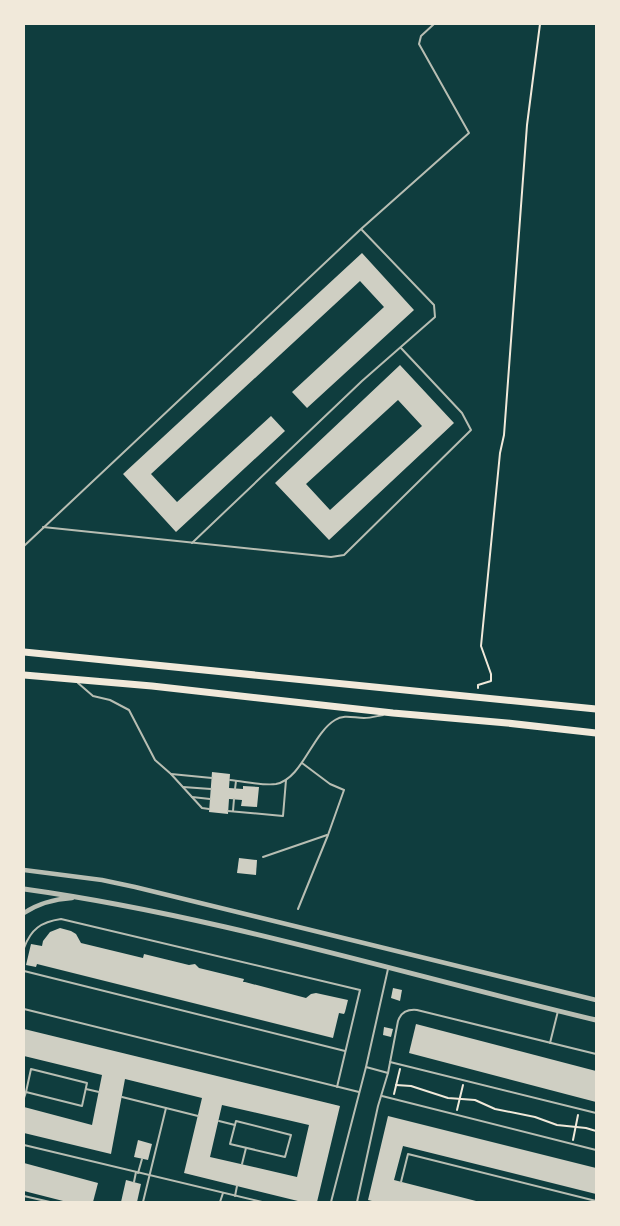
<svg xmlns="http://www.w3.org/2000/svg" width="620" height="1226" font-family="Montserrat,sans-serif">
	<rect width="100%" height="100%" fill="#0f3d3e"/>
	<g fill="#cfcfc3" fill-rule="evenodd">
		<polygon points="362,253 414,310 307,408 292,392 384,307 360,281 151,474 177,502 271,416 285,431 176,532 123,474"/>
		<path d="M400 365 454 423 329 540 275 483ZM398 400 422 426 330 510 306 484Z"/>
		<polygon points="212,772 230,774 229,788 243,789 243,786 259,787 257,807 241,806 242,800 229,799 228,814 209,812"/>
		<polygon points="239,858 257,860 256,875 237,873"/>
		<polygon points="60,928 71,931 76,934 81,943 143,958 144,954 189,965 195,964 199,968 244,979 243,982 245,982 306,998 311,994 316,993 348,1000 345,1012 344,1014 339,1013 333,1038 37,964 36,967 26,965 31,944 42,946 43,941 50,932"/>
		<polygon points="393,988 402,990 400,1001 391,998"/>
		<polygon points="416,1024 596,1071 596,1102 409,1053"/>
		<polygon points="384,1027 393,1029 391,1037 383,1035"/>
		<path d="M24 1029 340 1106 317 1202H302L184 1173 202 1098 125 1079 111 1154 24 1133V1107L92 1125 102 1075 24 1056ZM222 1105 309 1125 297 1177 210 1157Z"/>
		<polygon points="388,1116 596,1168 596,1194 403,1146 394,1180 480,1202 376,1202 368,1200"/>
		<polygon points="138,1140 152,1144 148,1160 134,1157"/>
		<polygon points="24,1163 98,1183 93,1202 67,1202 24,1191"/>
		<polygon points="126,1180 141,1184 137,1202 121,1202"/>
	</g>
	<g fill="none" stroke-linecap="round" stroke-linejoin="round">
		<g stroke="#f1e9da" stroke-width="2">
			<polyline points="478,688 478,685 491,681 491,674 481,646 500,453 504,435 527,125 540,24"/>
			<polyline points="396,1085 411,1086 448,1098 475,1100 495,1109 535,1117 557,1125 586,1128 596,1131"/>
			<polyline points="394,1094 400,1069"/>
			<polyline points="457,1110 463,1085"/>
			<polyline points="573,1140 578,1115"/>
		</g>
		<g stroke="#b8beb3" stroke-width="2">
			<polyline points="43,527 331,557 344,555 471,430 462,413 401,348"/>
			<polyline points="192,543 362,381 435,317 434,305 362,230"/>
			<polyline points="24,546 361,229 469,133 419,44 421,36 434,24"/>
			<polyline points="78,683 93,696 110,700 129,710 155,760 171,774 202,808 209,809"/>
			<polyline points="171,774 212,778"/>
			<path d="M230 780C243 781 263 786 276 784 302 779 312 734 335 720 344 714 354 718 364 718 371 718 377 716 383 715"/>
			<polyline points="183,787 211,789"/>
			<polyline points="235,789 236,781"/>
			<polyline points="192,797 210,799"/>
			<polyline points="228,811 283,816 286,780"/>
			<polyline points="233,811 234,799"/>
			<polyline points="263,857 327,835"/>
			<polyline points="298,909 328,835 344,790 330,784 302,763"/>
			<path d="M24 948C31 929 41 922 61 919L360 990 337 1087"/>
			<polyline points="24,971 345,1051"/>
			<polyline points="24,1009 359,1092"/>
			<polyline points="550,1043 558,1011"/>
			<polyline points="390,1062 596,1113"/>
			<polyline points="366,1067 388,1073"/>
			<polygon points="31,1069 87,1083 82,1106 26,1092"/>
			<polyline points="86,1089 99,1092"/>
			<polyline points="382,1096 596,1150"/>
			<polyline points="122,1097 166,1108"/>
			<polyline points="24,1098 26,1092"/>
			<polyline points="219,1121 235,1125"/>
			<polygon points="236,1121 291,1135 285,1157 230,1144"/>
			<polyline points="24,1145 262,1202"/>
			<polyline points="242,1164 246,1148"/>
			<polyline points="138,1173 142,1159"/>
			<polyline points="134,1182 136,1172"/>
			<polyline points="401,1182 408,1154 596,1201"/>
			<polyline points="24,1196 50,1202"/>
			<polyline points="235,1196 237,1186"/>
			<polyline points="143,1202 166,1108 198,1116"/>
			<polyline points="220,1202 223,1193"/>
			<polyline points="331,1202 366,1067 388,969"/>
			<path d="M357 1202 378 1106 388 1073 398 1021C401 1012 407 1009 417 1010L596 1054"/>
		</g>
		<g stroke="#b8beb3" stroke-width="4.5">
			<polyline points="24,870 102,880 135,887 596,1000"/>
			<path d="M24 913C39 903 54 899 72 898"/>
		</g>
		<path stroke="#b8beb3" stroke-width="5" d="M24 889C218 916 406 975 596 1020"/>
		<g stroke="#f1e9da" stroke-width="7">
			<polyline points="24,652 596,709"/>
			<polyline points="24,675 152,686 393,713 507,723 596,733"/>
		</g>
	</g>
	<rect width="620" height="1226" fill="none" stroke="#f1e9da" stroke-width="50"/>
</svg>
